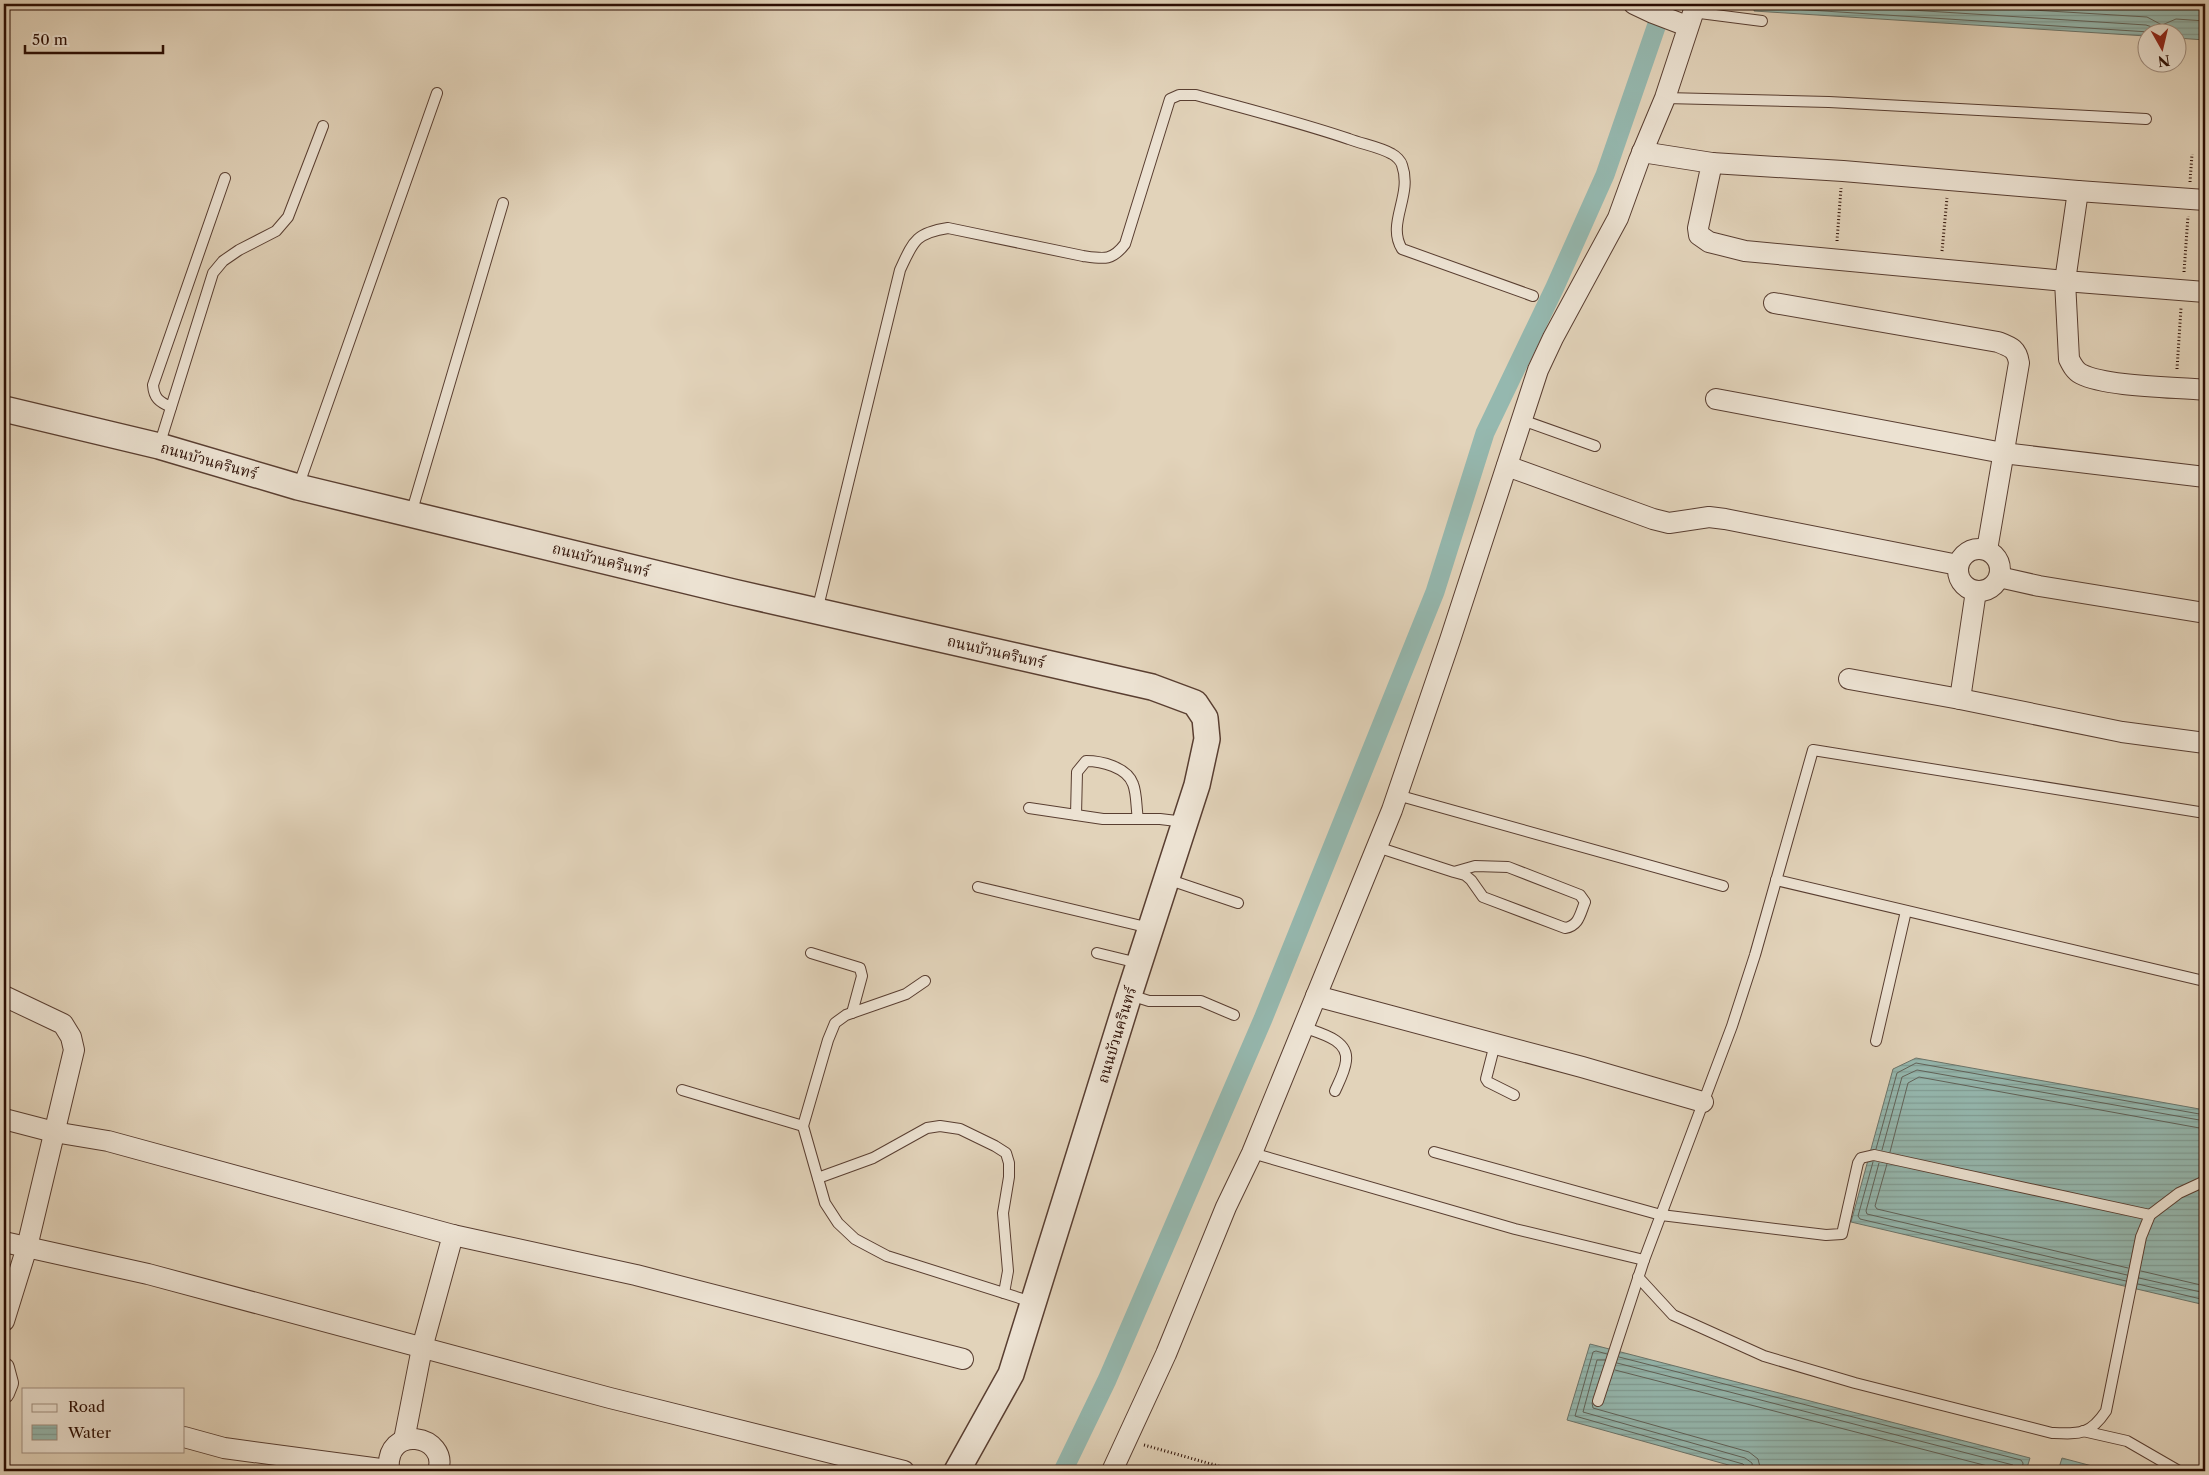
<svg xmlns="http://www.w3.org/2000/svg" width="2209" height="1475" font-family="'Libre Caslon Text','Noto Serif Thai',serif">
	<defs>
		<pattern id="water-rules" width="6" height="5" patternUnits="userSpaceOnUse" patternTransform="scale(1.25)"><rect width="6" height="5" fill="#95b8af"/><path d="M0 2.5h6" fill="none" stroke="#819d95"/></pattern>
	</defs>
	<rect width="100%" height="100%" fill="#e2d3ba"/>
	<filter id="stains"><feTurbulence type="fractalNoise" baseFrequency=".004" numOctaves="4"/><feColorMatrix values="0 0 0 0 .2 0 0 0 0 .09 0 0 0 0 .02 0 0 0 .5 -.17"/></filter>
	<radialGradient id="worn" r=".72"><stop offset=".6" stop-color="#630" stop-opacity="0"/><stop offset="1" stop-color="#630" stop-opacity=".3"/></radialGradient>
	<g fill="url(#water-rules)" stroke="#6b746a">
		<polygon points="1755,4 2205,4 2205,40 2177,38 2176,32 2146,32 2146,36 1754,11"/>
		<polygon points="1916,1058 2205,1110 2205,1305 1851,1222 1893,1069"/>
		<polygon points="1590,1344 2030,1458 2026,1471 1750,1471 1567,1420"/>
		<polygon points="2062,1458 2111,1471 2058,1471"/>
	</g>
	<g fill="none" stroke-linecap="round" stroke-linejoin="round">
		<g stroke="#606259" stroke-width="1">
			<polyline points="1760,4 1762,7 2149,32"/>
			<polyline points="1816,4 2146,25 2152,27 2157,32"/>
			<polyline points="1934,4 2147,17 2162,25 2176,19 2205,21"/>
			<polyline points="1876,1149 1897,1073 1916,1063 2205,1115"/>
			<polyline points="1882,1150 1902,1077 1917,1070 2205,1121"/>
			<polyline points="1890,1152 1908,1083 1919,1077 2205,1129"/>
			<polyline points="1873,1162 1858,1216 1860,1219 2126,1281"/>
			<polyline points="1879,1163 1866,1211 1867,1214 2127,1275"/>
			<polyline points="1887,1164 1875,1206 1877,1209 2128,1268"/>
			<polyline points="2141,1271 2205,1286"/>
			<polyline points="2139,1278 2205,1293"/>
			<polyline points="2138,1284 2205,1300"/>
			<polyline points="1607,1354 1596,1351 1593,1352 1575,1416 1743,1464 1746,1467 1747,1471"/>
			<polyline points="1619,1357 2021,1460 2023,1463 2022,1471"/>
			<polyline points="1605,1360 1597,1360 1583,1412 1745,1458 1752,1463 1753,1471"/>
			<polyline points="1617,1363 2013,1465 2015,1471"/>
			<polyline points="1615,1370 2007,1471"/>
			<polyline points="1592,1403 1593,1408 1749,1452 1758,1459 1761,1471"/>
		</g>
		<polyline stroke="#95b8af" stroke-width="19" points="1063,1471 1107,1380 1263,1019 1435,592 1485,433 1555,287 1605,175 1664,4"/>
		<defs>
			<g id="service">
				<polyline points="1692,12 1762,21"/>
				<polyline points="1665,98 1829,102 2146,119"/>
				<path d="M171 407C159 402 154 398 153 385L225 178"/>
				<polyline points="1522,420 1595,446"/>
				<polyline points="159,446 213,273 223,261 239,250 276,231 288,217 323,126"/>
				<polyline points="298,487 437,93"/>
				<polyline points="411,514 503,203"/>
				<path d="M817 611 900 270C913 242 915 233 948 228L1083 256C1104 259 1112 261 1125 244L1170 99 1179 95H1196C1247 109 1299 122 1349 139 1362 144 1380 147 1392 154 1396 156 1401 161 1402 165 1413 196 1386 223 1402 249L1533 296"/>
				<polyline points="1397,795 1723,886"/>
				<polyline points="1029,808 1103,819 1160,819 1185,822"/>
				<path d="M1076 815 1077 772 1086 761C1101 761 1127 767 1133 784 1137 794 1136 808 1138 819"/>
				<path d="M1377 847 1454 872 1465 875 1471 880 1483 897 1565 928C1579 926 1580 914 1585 902L1580 895 1508 867 1475 866 1454 872"/>
				<polyline points="1167,879 1238,903"/>
				<polyline points="1776,880 2204,981"/>
				<polyline points="978,887 1150,928"/>
				<polyline points="811,953 860,968 862,976 852,1013"/>
				<polyline points="1097,953 1138,963"/>
				<polyline points="925,981 906,994 846,1015 835,1023 828,1040 803,1126 825,1203 838,1223 855,1239 887,1256 1032,1302"/>
				<polyline points="1130,995 1149,1001 1201,1001 1234,1015"/>
				<path d="M1303 1027C1318 1033 1349 1039 1346 1061 1345 1071 1339 1082 1335 1091"/>
				<polyline points="1876,1041 1906,911"/>
				<polyline points="1495,1044 1486,1079 1488,1082 1514,1095"/>
				<polyline points="682,1090 803,1126"/>
				<polyline points="1434,1152 1661,1215 1826,1235 1842,1234 1858,1163 1861,1158 1874,1155 2150,1215"/>
				<polyline points="1252,1153 1515,1229 1644,1260"/>
				<polyline points="818,1178 873,1158 927,1128 940,1126 960,1129 995,1146 1006,1153 1009,1163 1009,1177 1003,1213 1008,1271 1004,1293"/>
				<path d="M1638 1277 1673 1315 1764 1356 1855 1383 2052 1433C2080 1434 2090 1435 2106 1411L2141 1237 2150 1215 2179 1193 2205 1181"/>
				<polyline points="1598,1401 1644,1260 1732,1026 1755,955 1813,750 2205,813"/>
				<polyline points="2083,1431 2127,1441 2179,1471"/>
			</g>
			<g id="minor">
				<polyline points="1634,4 1653,13 1687,26"/>
				<path d="M1642 152 1712 163 1698 228 1699 235 1709 242 1745 251 2065 281 2069 359C2072 365 2075 371 2081 374 2107 387 2174 387 2205 390"/>
				<polyline points="1712,163 1843,171 2078,191"/>
				<polyline points="2205,200 2078,191 2065,281 2205,292"/>
				<path d="M1774 303 1998 342C2011 347 2017 349 2019 363L1987 550"/>
				<polyline points="1716,399 2003,453 2205,477"/>
				<polyline points="1507,466 1653,519 1669,523 1709,517 1725,519 1958,565"/>
				<circle cx="1979" cy="570" r="21"/>
				<polyline points="1999,577 2039,586 2205,613"/>
				<polyline points="1849,679 1960,699 2122,732 2205,743"/>
				<polyline points="1960,699 1976,591"/>
				<polyline points="4,996 63,1024 71,1037 74,1050 27,1247 4,1321"/>
				<polyline points="1316,996 1582,1067 1703,1102"/>
				<polyline points="4,1119 54,1132 108,1141 453,1235 636,1275 963,1359"/>
				<polyline points="4,1242 148,1274 610,1398 904,1471"/>
				<polyline points="4,1368 8,1383 4,1393"/>
				<polyline points="184,1437 224,1448 388,1470"/>
				<polyline points="404,1440 422,1348 453,1235"/>
				<path d="M389 1471C384 1422 450 1435 438 1471"/>
				<polyline points="1112,1471 1166,1354 1226,1207 1252,1153 1392,810 1450,640 1538,370 1553,338 1618,218 1639,160 1665,98 1696,4"/>
			</g>
			<polyline id="tertiary" points="4,409 159,446 298,487 733,592 1152,687 1195,703 1205,718 1207,739 1197,785 1129,995 1011,1374 957,1471"/>
		</defs>
		<use href="#service" stroke="#593e31" stroke-width="12"/>
		<use href="#minor" stroke="#593e31" stroke-width="22"/>
		<use href="#tertiary" stroke="#593e31" stroke-width="28"/>
		<g stroke="#2b0d03" stroke-width="3" stroke-dasharray="1 2.5" stroke-linecap="butt">
			<polyline points="2190,182 2192,154"/>
			<polyline points="1837,241 1841,188"/>
			<polyline points="1942,251 1947,198"/>
			<polyline points="2184,272 2188,216"/>
			<polyline points="2177,369 2181,308"/>
			<polyline points="1144,1445 1236,1471"/>
		</g>
		<use href="#service" stroke="#ece2d2" stroke-width="10"/>
		<use href="#minor" stroke="#ece2d2" stroke-width="20"/>
		<use href="#tertiary" stroke="#ece2d2" stroke-width="25"/>
	</g>
	<g text-anchor="middle" stroke-width="5" stroke-linejoin="round" paint-order="stroke">
		<g font-size="15" fill="#2b0d03" stroke="#ece2d2">
			<text transform="translate(209 461) rotate(16)" y="5">ถนนบัวนครินทร์</text>
			<text transform="translate(601 560) rotate(14)" y="5">ถนนบัวนครินทร์</text>
			<text transform="translate(996 652) rotate(13)" y="5">ถนนบัวนครินทร์</text>
			<text transform="translate(1117 1035) rotate(-73)" y="5">ถนนบัวนครินทร์</text>
		</g>
	</g>
	<rect width="2209" height="1475" fill="none" stroke="#e2d3ba" stroke-width="20"/>
	<rect x="5" y="5" width="2199" height="1465" fill="none" stroke="#2b0d03" stroke-width="2.5"/>
	<rect x="10" y="10" width="2189" height="1455" fill="none" stroke="#2b0d03"/>
	<rect x="22" y="1388" width="162" height="65" fill="#ece2d2" stroke="#9f8d7f"/>
	<rect x="32" y="1404" width="25" height="8" fill="#ece2d2" stroke="#9f8d7f"/>
	<text x="68" y="1412" font-size="15" fill="#2b0d03">Road</text>
	<rect x="32" y="1425" width="25" height="15" fill="url(#water-rules)" stroke="#9f8d7f"/>
	<text x="68" y="1438" font-size="15" fill="#2b0d03">Water</text>
	<g transform="translate(2162 48) rotate(172)"><circle r="24" fill="#ece2d2" stroke="#9f8d7f"/>
	<path d="M0-4L9 19L0 12L-9 19Z" fill="#8f2418"/>
	<text y="-8" font-size="14" font-weight="bold" text-anchor="middle" fill="#2b0d03">N</text>
	</g>
	<path d="M25 45v8h138v-8" fill="none" stroke="#2b0d03" stroke-width="2.5"/>
	<text x="32" y="45" font-size="15" fill="#2b0d03" stroke="#ece2d2" stroke-width="4" paint-order="stroke">50 m</text>
	<rect width="100%" height="100%" filter="url(#stains)"/>
	<rect width="100%" height="100%" fill="url(#worn)"/>
</svg>
